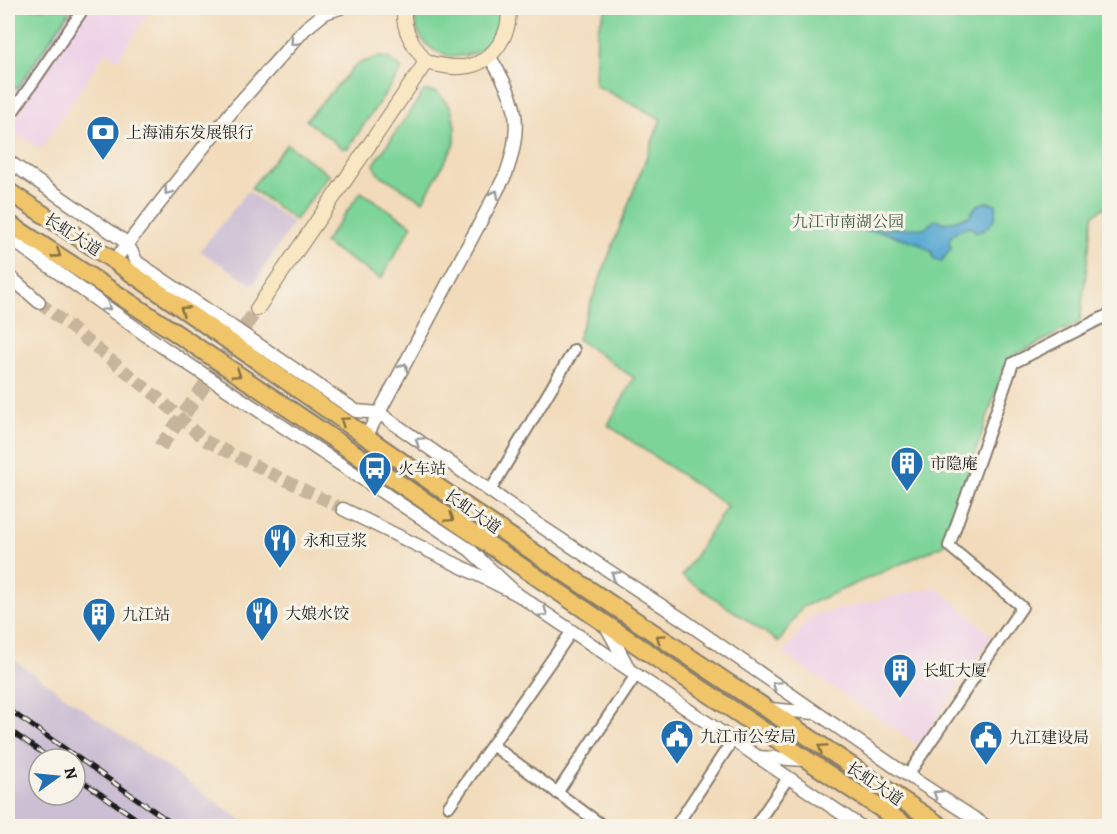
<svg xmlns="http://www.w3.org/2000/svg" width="1117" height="834" font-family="Alegreya,'Noto Serif SC',serif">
	<rect width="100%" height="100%" fill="#f7f3e8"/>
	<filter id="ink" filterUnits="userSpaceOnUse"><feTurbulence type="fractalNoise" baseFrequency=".0167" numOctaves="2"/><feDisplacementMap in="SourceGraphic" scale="12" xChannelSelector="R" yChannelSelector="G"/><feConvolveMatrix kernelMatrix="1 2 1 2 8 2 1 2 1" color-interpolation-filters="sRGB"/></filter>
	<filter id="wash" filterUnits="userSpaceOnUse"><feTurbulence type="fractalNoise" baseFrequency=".008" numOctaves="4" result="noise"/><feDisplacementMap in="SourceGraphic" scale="24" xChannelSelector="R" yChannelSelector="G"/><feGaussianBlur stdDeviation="1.35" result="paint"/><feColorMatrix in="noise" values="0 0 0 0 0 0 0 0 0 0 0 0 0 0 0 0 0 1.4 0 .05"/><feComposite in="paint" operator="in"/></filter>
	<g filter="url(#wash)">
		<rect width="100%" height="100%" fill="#f2dbbb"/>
		<g fill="#eed0e7">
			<polygon points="8,8 152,8 118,59 106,51 41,149 8,129"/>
			<polygon points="936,587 992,635 919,745 783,654 810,616"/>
		</g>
		<g fill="#ccbed3" fill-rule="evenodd">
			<polygon points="248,191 293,223 253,285 200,251"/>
			<path d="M8 656 250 826H8ZM39 759H75V795H39Z"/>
		</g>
		<g fill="#7dd499" stroke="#4c785a" stroke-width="1.5">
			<polygon points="8,8 72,8 17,89 8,82"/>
			<path d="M415 8H500C500 76 409 69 415 8Z"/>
			<polygon points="606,8 1109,8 1109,204 1093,215 1080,322 1007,359 944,545 802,607 779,642 682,576 727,506 608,425 634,378 577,339 661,119 595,85 597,31"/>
			<polygon points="378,57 388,58 402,69 348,148 342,148 306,120 357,64"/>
			<polygon points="424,91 437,92 451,108 455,127 455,143 423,201 377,173 374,164"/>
			<polygon points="287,144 329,175 295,220 251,188"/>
			<polygon points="361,192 412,225 381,279 324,243"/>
		</g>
		<path fill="#57a8d2" stroke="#3a6277" stroke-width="1.5" d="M987 202 996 204C998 216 993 223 983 231L976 232 971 227C961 229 954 231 949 240L951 248 941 262 933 258 932 252 918 243 882 232 853 230 872 226 875 229 925 228 936 219 945 223 969 216 977 205Z"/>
	</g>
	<g filter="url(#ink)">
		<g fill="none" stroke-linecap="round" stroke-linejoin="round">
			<polyline stroke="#c7b59b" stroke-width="12" stroke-dasharray="12 6" stroke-linecap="butt" points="39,302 161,400 204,440 343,509"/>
			<polyline stroke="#c7b59b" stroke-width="14" stroke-dasharray="14 7" stroke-linecap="butt" points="160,447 195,399 257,309"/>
			<defs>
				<g id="minor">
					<polyline points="8,105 14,110 84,8"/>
					<polyline points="490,491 574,350"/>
					<polyline points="492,745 603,826"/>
					<polyline points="908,775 1022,607 949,546 1013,363 1110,314"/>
					<polyline points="557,793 636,675"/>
					<polyline points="449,806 572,631"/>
					<polyline points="676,826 732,741"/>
					<polyline points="755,826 788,778"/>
				</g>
				<g id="tertiary">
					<polyline points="8,161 127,243 137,262 356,411 379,413 533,521 682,619 895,767 986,826"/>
					<polyline points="8,237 164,348 470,550 517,594"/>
					<polyline points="114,261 232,111 305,29 325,13 340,8"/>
					<polyline points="8,275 39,302"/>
					<path d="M366 437 506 174C524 124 517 99 489 56"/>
					<polyline points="343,509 517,594 860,826"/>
					<polyline points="606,626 628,667"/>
					<polyline points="769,709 815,713"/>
					<polyline points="757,757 806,760"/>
				</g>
				<g id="secondary">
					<path d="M404 8C402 30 413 45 426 62 441 66 455 69 469 66 494 61 512 32 508 8"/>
					<polyline points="257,309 426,62"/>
				</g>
				<g id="trunk">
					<polyline points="8,191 114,261 480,516 941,826"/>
					<path d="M8 223C311 418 605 628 907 826"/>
				</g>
			</defs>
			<use href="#minor" stroke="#877c6c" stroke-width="14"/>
			<use href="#tertiary" stroke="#877c6c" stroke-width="15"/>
			<use href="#secondary" stroke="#877c6c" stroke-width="16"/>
			<use href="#trunk" stroke="#877c6c" stroke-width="20"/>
			<use href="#minor" stroke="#fff" stroke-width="10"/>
			<use href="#tertiary" stroke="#fff" stroke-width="12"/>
			<use href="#secondary" stroke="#f9e7c3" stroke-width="14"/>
			<use href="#trunk" stroke="#f0c469" stroke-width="16"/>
			<defs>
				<g id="rail">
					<polyline points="8,709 176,826"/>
					<polyline points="8,729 51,759"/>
					<polyline points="75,776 147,826"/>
				</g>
			</defs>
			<use href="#rail" stroke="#1c1c1c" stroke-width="5"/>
			<use href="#rail" stroke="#f7f3e8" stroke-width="3" stroke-dasharray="9" stroke-linecap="butt"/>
		</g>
		<defs><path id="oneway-chevron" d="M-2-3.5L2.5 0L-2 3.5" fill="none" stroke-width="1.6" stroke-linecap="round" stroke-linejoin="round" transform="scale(1.5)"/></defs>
		<g stroke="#999">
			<use href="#oneway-chevron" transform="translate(294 42) rotate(132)"/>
			<use href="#oneway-chevron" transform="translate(168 191) rotate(128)"/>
			<use href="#oneway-chevron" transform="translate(495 194) rotate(-62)"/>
			<use href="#oneway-chevron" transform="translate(107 307) rotate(35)"/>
			<use href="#oneway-chevron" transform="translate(404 367) rotate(-62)"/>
			<use href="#oneway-chevron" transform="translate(419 441) rotate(-145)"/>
			<use href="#oneway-chevron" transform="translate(615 575) rotate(-146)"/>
			<use href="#oneway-chevron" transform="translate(544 613) rotate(34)"/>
			<use href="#oneway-chevron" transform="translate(776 685) rotate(-145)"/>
			<use href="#oneway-chevron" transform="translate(937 794) rotate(-147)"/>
		</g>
		<g stroke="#867042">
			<use href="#oneway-chevron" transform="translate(57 254) rotate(33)"/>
			<use href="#oneway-chevron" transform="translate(184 310) rotate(-145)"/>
			<use href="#oneway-chevron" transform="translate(237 374) rotate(34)"/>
			<use href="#oneway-chevron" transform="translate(344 421) rotate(-145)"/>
			<use href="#oneway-chevron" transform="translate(450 518) rotate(35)"/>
			<use href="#oneway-chevron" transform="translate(660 638) rotate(-146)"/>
			<use href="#oneway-chevron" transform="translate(822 748) rotate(-146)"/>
		</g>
	</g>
	<defs>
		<symbol id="bank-pin" viewBox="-11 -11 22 30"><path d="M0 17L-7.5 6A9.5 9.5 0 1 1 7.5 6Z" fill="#1f6fb2" stroke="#f7f3e8"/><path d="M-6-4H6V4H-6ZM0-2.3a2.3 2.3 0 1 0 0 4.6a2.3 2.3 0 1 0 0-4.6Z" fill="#fff"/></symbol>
		<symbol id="building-pin" viewBox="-11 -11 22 30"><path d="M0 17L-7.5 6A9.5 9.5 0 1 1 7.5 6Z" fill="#1f6fb2" stroke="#f7f3e8"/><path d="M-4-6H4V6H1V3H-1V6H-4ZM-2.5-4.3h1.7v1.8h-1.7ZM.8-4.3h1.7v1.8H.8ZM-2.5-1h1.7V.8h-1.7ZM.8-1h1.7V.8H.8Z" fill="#fff"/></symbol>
		<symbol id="bus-pin" viewBox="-11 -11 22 30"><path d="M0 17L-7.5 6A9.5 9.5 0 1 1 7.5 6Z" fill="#1f6fb2" stroke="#f7f3e8"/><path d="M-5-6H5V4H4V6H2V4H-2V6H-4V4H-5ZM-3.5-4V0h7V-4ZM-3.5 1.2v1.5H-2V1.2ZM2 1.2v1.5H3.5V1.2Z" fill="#fff"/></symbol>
		<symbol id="restaurant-pin" viewBox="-11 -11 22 30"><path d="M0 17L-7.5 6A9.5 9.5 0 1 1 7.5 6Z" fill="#1f6fb2" stroke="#f7f3e8"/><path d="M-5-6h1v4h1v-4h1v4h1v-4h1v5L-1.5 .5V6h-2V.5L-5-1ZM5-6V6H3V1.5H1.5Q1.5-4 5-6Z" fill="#fff"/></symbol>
		<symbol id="civic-pin" viewBox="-11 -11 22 30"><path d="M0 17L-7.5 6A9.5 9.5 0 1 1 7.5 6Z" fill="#1f6fb2" stroke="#f7f3e8"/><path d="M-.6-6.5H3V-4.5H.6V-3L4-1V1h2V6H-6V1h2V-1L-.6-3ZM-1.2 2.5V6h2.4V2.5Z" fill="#fff"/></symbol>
	</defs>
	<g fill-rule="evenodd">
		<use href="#bank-pin" x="84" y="113" width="38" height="52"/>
		<use href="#building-pin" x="888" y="444" width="38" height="52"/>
		<use href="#bus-pin" x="356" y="449" width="38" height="52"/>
		<use href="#restaurant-pin" x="261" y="521" width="38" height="52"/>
		<use href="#restaurant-pin" x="243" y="594" width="38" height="52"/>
		<use href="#building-pin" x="80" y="595" width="38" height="52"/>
		<use href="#building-pin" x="881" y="651" width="38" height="52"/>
		<use href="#civic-pin" x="658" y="717" width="38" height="52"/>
		<use href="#civic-pin" x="967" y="718" width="38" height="52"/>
	</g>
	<g text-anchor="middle" stroke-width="6" stroke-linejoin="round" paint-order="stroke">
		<g font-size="16" fill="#1c1c1c" stroke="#f7f3e8" text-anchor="start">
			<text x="126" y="138">上海浦东发展银行</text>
			<text x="930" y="469">市隐庵</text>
			<text x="398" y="474">火车站</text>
			<text x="303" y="546">永和豆浆</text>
			<text x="285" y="619">大娘水饺</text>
			<text x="122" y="620">九江站</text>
			<text x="923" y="676">长虹大厦</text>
			<text x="700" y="742">九江市公安局</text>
			<text x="1009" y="743">九江建设局</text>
		</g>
		<g font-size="16" fill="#3e5c48" stroke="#f7f3e8">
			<text x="848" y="227">九江市南湖公园</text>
		</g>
		<g font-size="16" fill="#1c1c1c" stroke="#f7f3e8">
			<text transform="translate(73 234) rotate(33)" y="6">长虹大道</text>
			<text transform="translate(473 511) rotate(35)" y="6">长虹大道</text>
			<text transform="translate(875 783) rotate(34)" y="6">长虹大道</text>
		</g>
	</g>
	<rect width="1117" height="834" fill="none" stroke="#f7f3e8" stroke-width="30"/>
	<g transform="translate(57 777) rotate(75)"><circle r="28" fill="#f7f3e8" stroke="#9f9d96" stroke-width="1.5"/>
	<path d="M0-4.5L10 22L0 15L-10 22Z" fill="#1f6fb2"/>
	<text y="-9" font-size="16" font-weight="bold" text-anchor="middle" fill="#1c1c1c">N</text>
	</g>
</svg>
